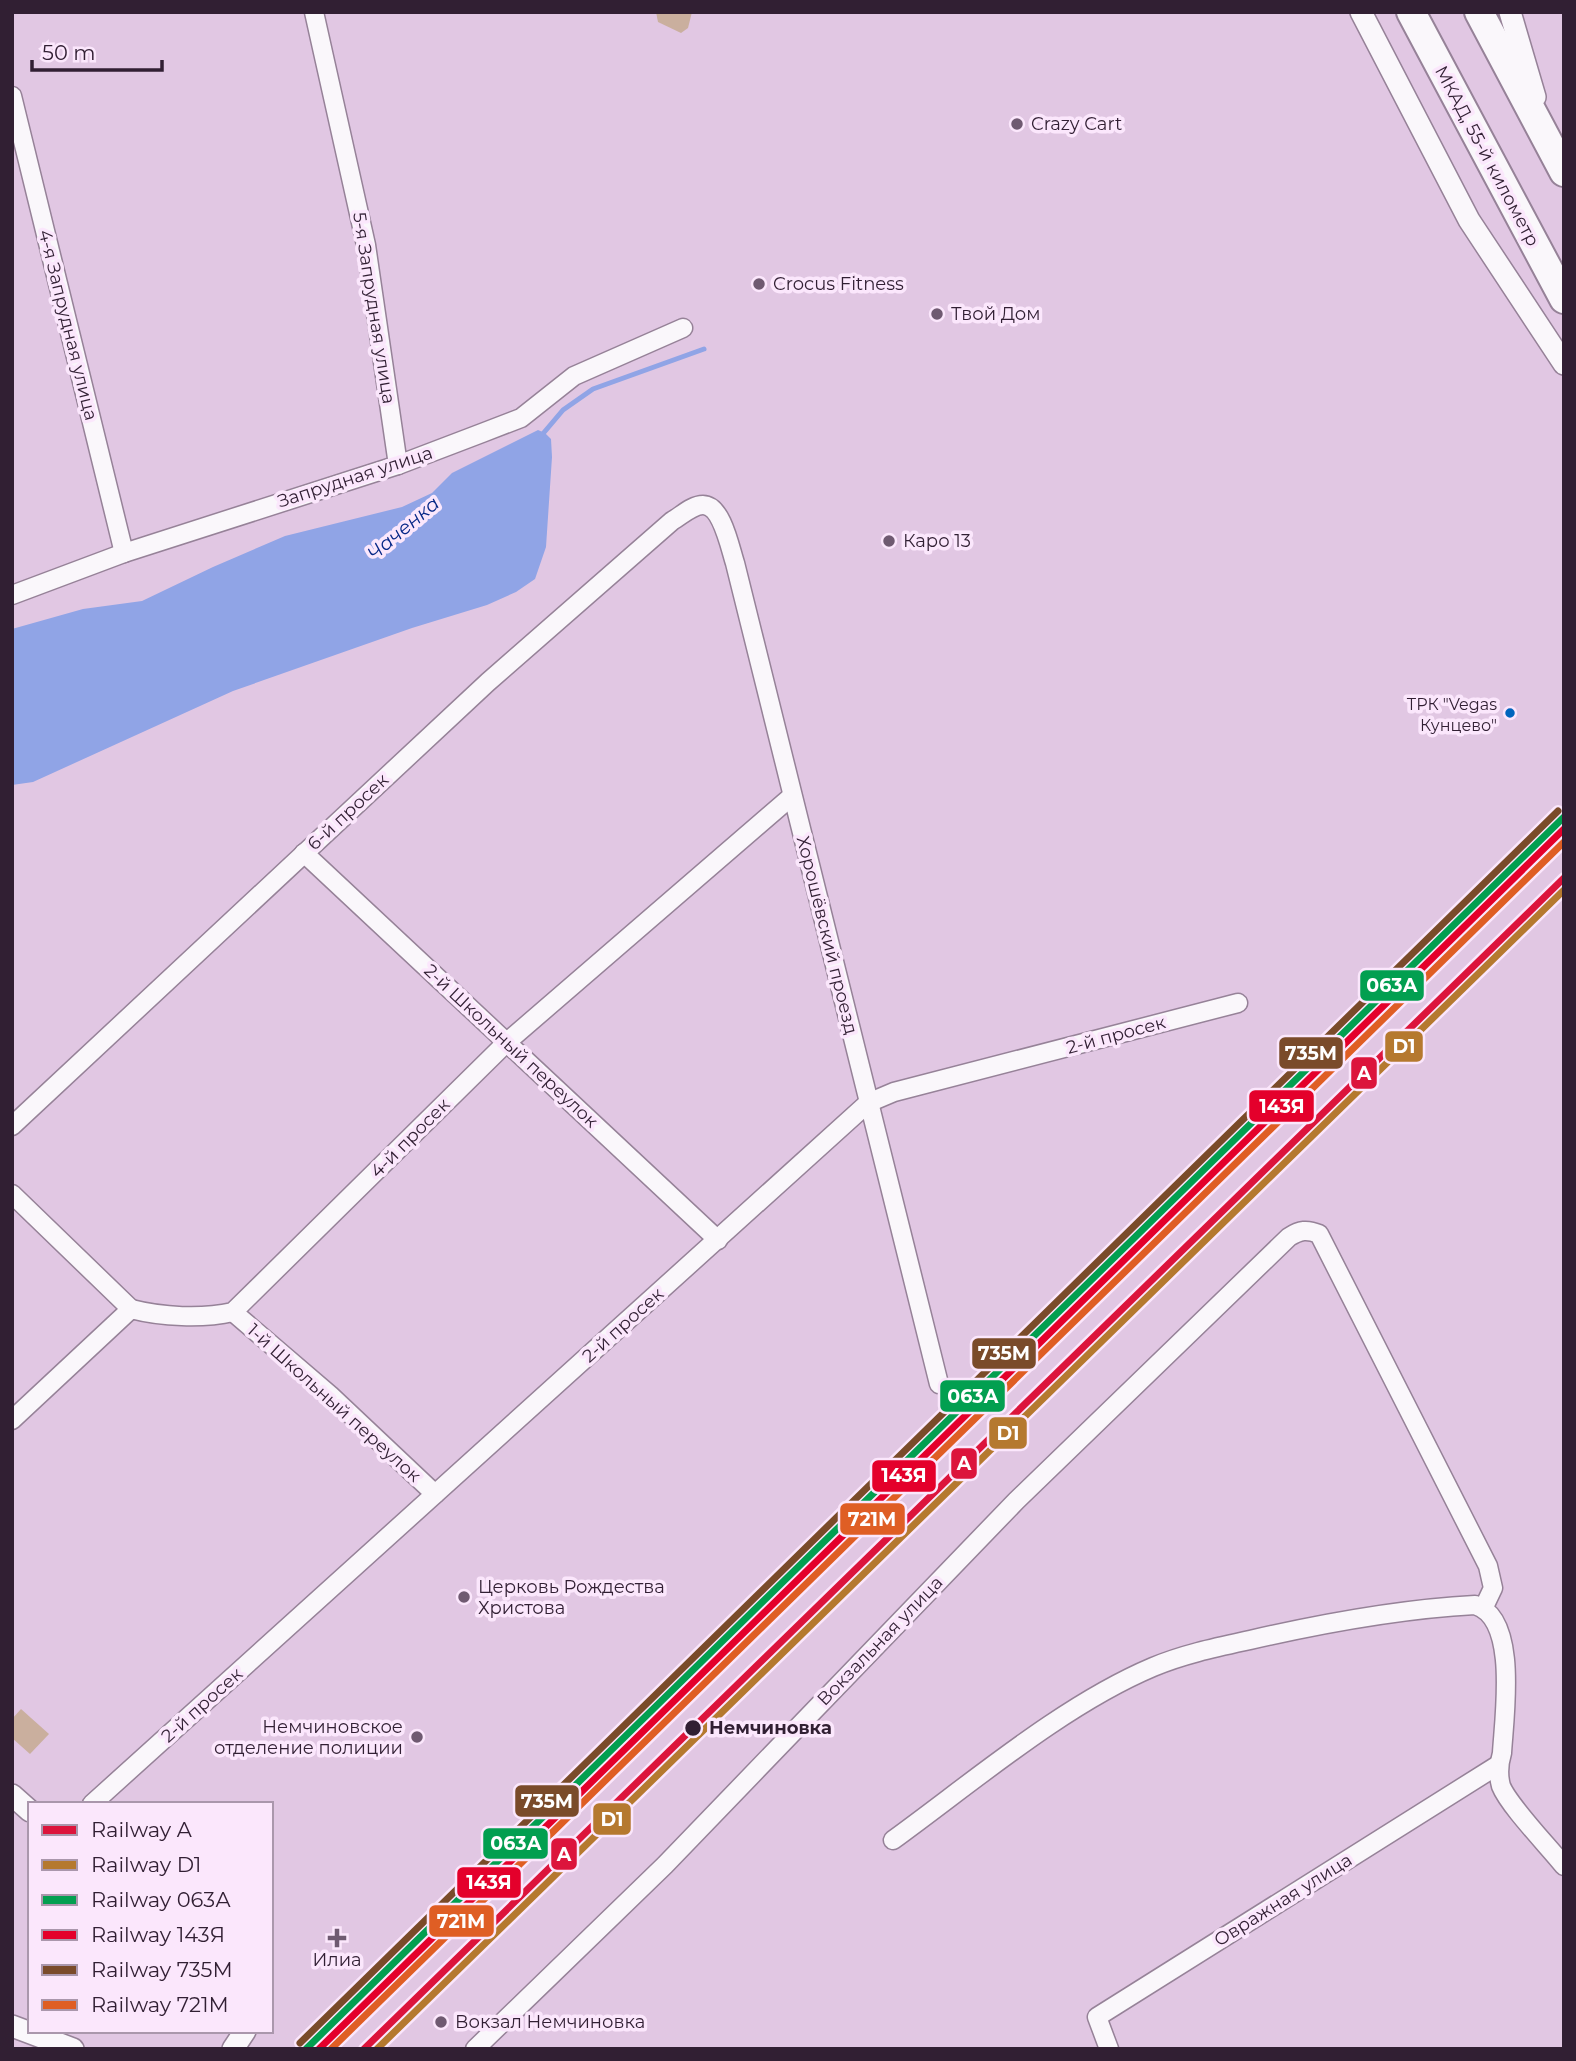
<svg xmlns="http://www.w3.org/2000/svg" width="1576" height="2061" font-family="Montserrat,sans-serif">
	<rect width="100%" height="100%" fill="#e1c7e3"/>
	<g fill="#caaf9e">
		<polygon points="656,12 692,12 688,28 681,33 658,22"/>
		<polygon points="21,1709 49,1734 30,1754 12,1738 12,1719"/>
	</g>
	<polygon fill="#90a4e6" points="538,430 545,433 551,439 552,457 546,547 535,579 516,592 487,605 412,628 233,691 33,782 12,785 12,629 83,609 142,601 213,567 285,536 402,507 432,493 452,473"/>
	<g fill="none" stroke-linecap="round" stroke-linejoin="round">
		<polyline stroke="#90a4e6" stroke-width="5" points="541,436 563,410 593,389 704,349"/>
		<defs>
			<g id="minor">
				<polyline points="314,12 366,245 398,465"/>
				<polyline points="12,96 124,553"/>
				<polyline points="12,595 124,553 398,465 482,433 521,418 574,376 683,328"/>
				<polyline points="304,853 718,1240"/>
				<path d="M12 1126 488 682 672 521C681 516 692 505 703 505 722 505 730 548 735 563L939 1384"/>
				<polyline points="12,1194 131,1309"/>
				<polyline points="233,1312 330,1395 435,1494"/>
				<path d="M12 1420 131 1309C162 1317 202 1319 233 1312L507 1042 792 796"/>
				<polyline points="92,1804 868,1103 894,1092 1238,1003"/>
				<path d="M893 1840C973 1782 1063 1705 1153 1667 1184 1654 1218 1647 1250 1640 1324 1623 1399 1609 1475 1605 1519 1618 1504 1717 1502 1753 1499 1763 1498 1775 1501 1786 1509 1806 1549 1847 1564 1866"/>
				<path d="M475 2049 665 1865 1016 1501 1289 1237C1300 1230 1307 1229 1319 1234L1488 1566 1493 1588 1484 1607"/>
				<polyline points="1109,2049 1097,2017 1498,1765"/>
			</g>
			<g id="tertiary">
				<polyline points="1361,12 1469,220 1564,364"/>
				<polyline points="1510,12 1535,97"/>
				<polyline points="12,1795 30,1811"/>
				<polyline points="12,2026 73,2049"/>
				<polyline points="233,2049 245,2031"/>
			</g>
			<g id="trunk">
				<polyline points="1411,12 1564,299"/>
				<polyline points="1479,12 1564,172"/>
			</g>
		</defs>
		<use href="#minor" stroke="#968298" stroke-width="21"/>
		<use href="#tertiary" stroke="#968298" stroke-width="24"/>
		<use href="#trunk" stroke="#968298" stroke-width="32"/>
		<use href="#minor" stroke="#faf7fb" stroke-width="18"/>
		<use href="#tertiary" stroke="#faf7fb" stroke-width="21"/>
		<use href="#trunk" stroke="#faf7fb" stroke-width="28"/>
		<defs>
			<polyline id="rail-1" points="364,2049 1564,878"/>
			<polyline id="rail-2" points="377,2049 1564,890"/>
			<polyline id="rail-3" points="306,2049 1564,817"/>
			<polyline id="rail-4" points="319,2049 1564,829"/>
			<polyline id="rail-5" points="300,2043 1558,811"/>
			<polyline id="rail-6" points="331,2049 1564,842"/>
		</defs>
		<use href="#rail-1" stroke="#fbe7fc" stroke-width="12"/>
		<use href="#rail-2" stroke="#fbe7fc" stroke-width="12"/>
		<use href="#rail-3" stroke="#fbe7fc" stroke-width="12"/>
		<use href="#rail-4" stroke="#fbe7fc" stroke-width="12"/>
		<use href="#rail-5" stroke="#fbe7fc" stroke-width="12"/>
		<use href="#rail-6" stroke="#fbe7fc" stroke-width="12"/>
		<use href="#rail-1" stroke="#dc143c" stroke-width="7"/>
		<use href="#rail-2" stroke="#b5792f" stroke-width="7"/>
		<use href="#rail-3" stroke="#029f50" stroke-width="7"/>
		<use href="#rail-4" stroke="#e4002b" stroke-width="7"/>
		<use href="#rail-5" stroke="#7a4b2a" stroke-width="7"/>
		<use href="#rail-6" stroke="#df5e24" stroke-width="7"/>
	</g>
	<g fill="#6f5a71" stroke="#fbe7fc" stroke-width="2.5">
		<circle cx="1017" cy="124" r="7"/>
		<circle cx="759" cy="284" r="7"/>
		<circle cx="937" cy="314" r="7"/>
		<circle cx="889" cy="541" r="7"/>
		<circle cx="464" cy="1597" r="7"/>
		<circle cx="417" cy="1737" r="7"/>
		<path d="M333.5 1927.5h7v7h7v7h-7v7h-7v-7h-7v-7h7z"/>
		<circle cx="441" cy="2022" r="7"/>
	</g>
	<circle fill="#0065bd" stroke="#fbe7fc" stroke-width="2.5" cx="1510" cy="713" r="6"/>
	<circle fill="#311f33" stroke="#fbe7fc" stroke-width="2.5" cx="693" cy="1728" r="9"/>
	<g text-anchor="middle" stroke-width="7" stroke-linejoin="round" paint-order="stroke">
		<g font-size="16" fill="#311f33" stroke="#fbe7fc" text-anchor="end">
			<text x="1497" y="710">ТРК "Vegas<tspan x="1497" dy="21">Кунцево"</tspan></text>
		</g>
		<g font-size="18" fill="#311f33" stroke="#fbe7fc" text-anchor="start">
			<text x="1031" y="130">Crazy Cart</text>
			<text x="773" y="290">Crocus Fitness</text>
			<text x="951" y="320">Твой Дом</text>
			<text x="903" y="547">Каро 13</text>
			<text x="478" y="1593">Церковь Рождества<tspan x="478" dy="21">Христова</tspan></text>
			<text x="403" y="1733" text-anchor="end">Немчиновское<tspan x="403" dy="21">отделение полиции</tspan></text>
			<text x="337" y="1966" text-anchor="middle">Илиа</text>
			<text x="455" y="2028">Вокзал Немчиновка</text>
		</g>
		<g font-size="18" fill="#311f33" stroke="#fbe7fc">
			<text transform="translate(1487 156) rotate(62)" y="6">МКАД, 55-й километр</text>
			<text transform="translate(374 308) rotate(81)" y="6">5-я Запрудная улица</text>
			<text transform="translate(68 325) rotate(76)" y="6">4-я Запрудная улица</text>
			<text transform="translate(355 477) rotate(-18)" y="6">Запрудная улица</text>
			<text transform="translate(348 812) rotate(-43)" y="6">6-й просек</text>
			<text transform="translate(827 935) rotate(76)" y="6">Хорошёвский проезд</text>
			<text transform="translate(1116 1035) rotate(-15)" y="6">2-й просек</text>
			<text transform="translate(511 1046) rotate(43)" y="6">2-й Школьный переулок</text>
			<text transform="translate(410 1138) rotate(-45)" y="6">4-й просек</text>
			<text transform="translate(623 1325) rotate(-42)" y="6">2-й просек</text>
			<text transform="translate(334 1403) rotate(42)" y="6">1-й Школьный переулок</text>
			<text transform="translate(880 1641) rotate(-46)" y="6">Вокзальная улица</text>
			<text transform="translate(202 1705) rotate(-42)" y="6">2-й просек</text>
			<text transform="translate(1283 1900) rotate(-32)" y="6">Овражная улица</text>
		</g>
		<g font-size="18" font-weight="bold" fill="#311f33" stroke="#fbe7fc" text-anchor="start">
			<text x="709" y="1734">Немчиновка</text>
		</g>
		<g font-size="19" font-style="italic" fill="#062887" stroke="#fbe7fc">
			<text transform="translate(403 528) rotate(-40)" y="7">Чаченка</text>
		</g>
	</g>
	<g stroke="#fbe7fc" stroke-width="2.5">
		<rect x="1359" y="969" width="66" height="33" rx="7" fill="#029f50"/>
		<rect x="1384" y="1030" width="40" height="33" rx="7" fill="#b5792f"/>
		<rect x="1278" y="1036" width="66" height="34" rx="7" fill="#7a4b2a"/>
		<rect x="1350" y="1056" width="28" height="34" rx="7" fill="#dc143c"/>
		<rect x="1248" y="1089" width="67" height="34" rx="7" fill="#e4002b"/>
		<rect x="971" y="1337" width="66" height="33" rx="7" fill="#7a4b2a"/>
		<rect x="939" y="1379" width="67" height="34" rx="7" fill="#029f50"/>
		<rect x="988" y="1416" width="40" height="34" rx="7" fill="#b5792f"/>
		<rect x="950" y="1447" width="28" height="33" rx="7" fill="#dc143c"/>
		<rect x="871" y="1459" width="66" height="34" rx="7" fill="#e4002b"/>
		<rect x="839" y="1502" width="67" height="34" rx="7" fill="#df5e24"/>
		<rect x="514" y="1784" width="66" height="34" rx="7" fill="#7a4b2a"/>
		<rect x="592" y="1802" width="40" height="34" rx="7" fill="#b5792f"/>
		<rect x="482" y="1827" width="67" height="33" rx="7" fill="#029f50"/>
		<rect x="550" y="1837" width="28" height="34" rx="7" fill="#dc143c"/>
		<rect x="456" y="1866" width="66" height="33" rx="7" fill="#e4002b"/>
		<rect x="428" y="1904" width="67" height="34" rx="7" fill="#df5e24"/>
	</g>
	<g font-size="19" text-anchor="middle" font-weight="bold" fill="#fff">
		<text x="1392" y="992">063А</text>
		<text x="1404" y="1053">D1</text>
		<text x="1311" y="1060">735М</text>
		<text x="1364" y="1080">A</text>
		<text x="1282" y="1113">143Я</text>
		<text x="1004" y="1360">735М</text>
		<text x="973" y="1403">063А</text>
		<text x="1008" y="1440">D1</text>
		<text x="964" y="1470">A</text>
		<text x="904" y="1482">143Я</text>
		<text x="872" y="1526">721М</text>
		<text x="547" y="1808">735М</text>
		<text x="612" y="1826">D1</text>
		<text x="516" y="1850">063А</text>
		<text x="564" y="1861">A</text>
		<text x="489" y="1889">143Я</text>
		<text x="461" y="1928">721М</text>
	</g>
	<rect width="1576" height="2061" fill="none" stroke="#311f33" stroke-width="28"/>
	<rect x="28" y="1802" width="245" height="231" fill="#fbe7fc" stroke="#aa97ac" stroke-width="2"/>
	<rect x="42" y="1825" width="35" height="10" fill="#dc143c" stroke="#aa97ac" stroke-width="2"/>
	<text x="91" y="1837" font-size="21" fill="#311f33">Railway A</text>
	<rect x="42" y="1860" width="35" height="10" fill="#b5792f" stroke="#aa97ac" stroke-width="2"/>
	<text x="91" y="1872" font-size="21" fill="#311f33">Railway D1</text>
	<rect x="42" y="1895" width="35" height="10" fill="#029f50" stroke="#aa97ac" stroke-width="2"/>
	<text x="91" y="1907" font-size="21" fill="#311f33">Railway 063А</text>
	<rect x="42" y="1930" width="35" height="10" fill="#e4002b" stroke="#aa97ac" stroke-width="2"/>
	<text x="91" y="1942" font-size="21" fill="#311f33">Railway 143Я</text>
	<rect x="42" y="1965" width="35" height="10" fill="#7a4b2a" stroke="#aa97ac" stroke-width="2"/>
	<text x="91" y="1977" font-size="21" fill="#311f33">Railway 735М</text>
	<rect x="42" y="2000" width="35" height="10" fill="#df5e24" stroke="#aa97ac" stroke-width="2"/>
	<text x="91" y="2012" font-size="21" fill="#311f33">Railway 721М</text>
	<path d="M32 60v10h130v-10" fill="none" stroke="#311f33" stroke-width="3.5"/>
	<text x="42" y="60" font-size="21" fill="#311f33" stroke="#fbe7fc" stroke-width="5" paint-order="stroke">50 m</text>
</svg>
